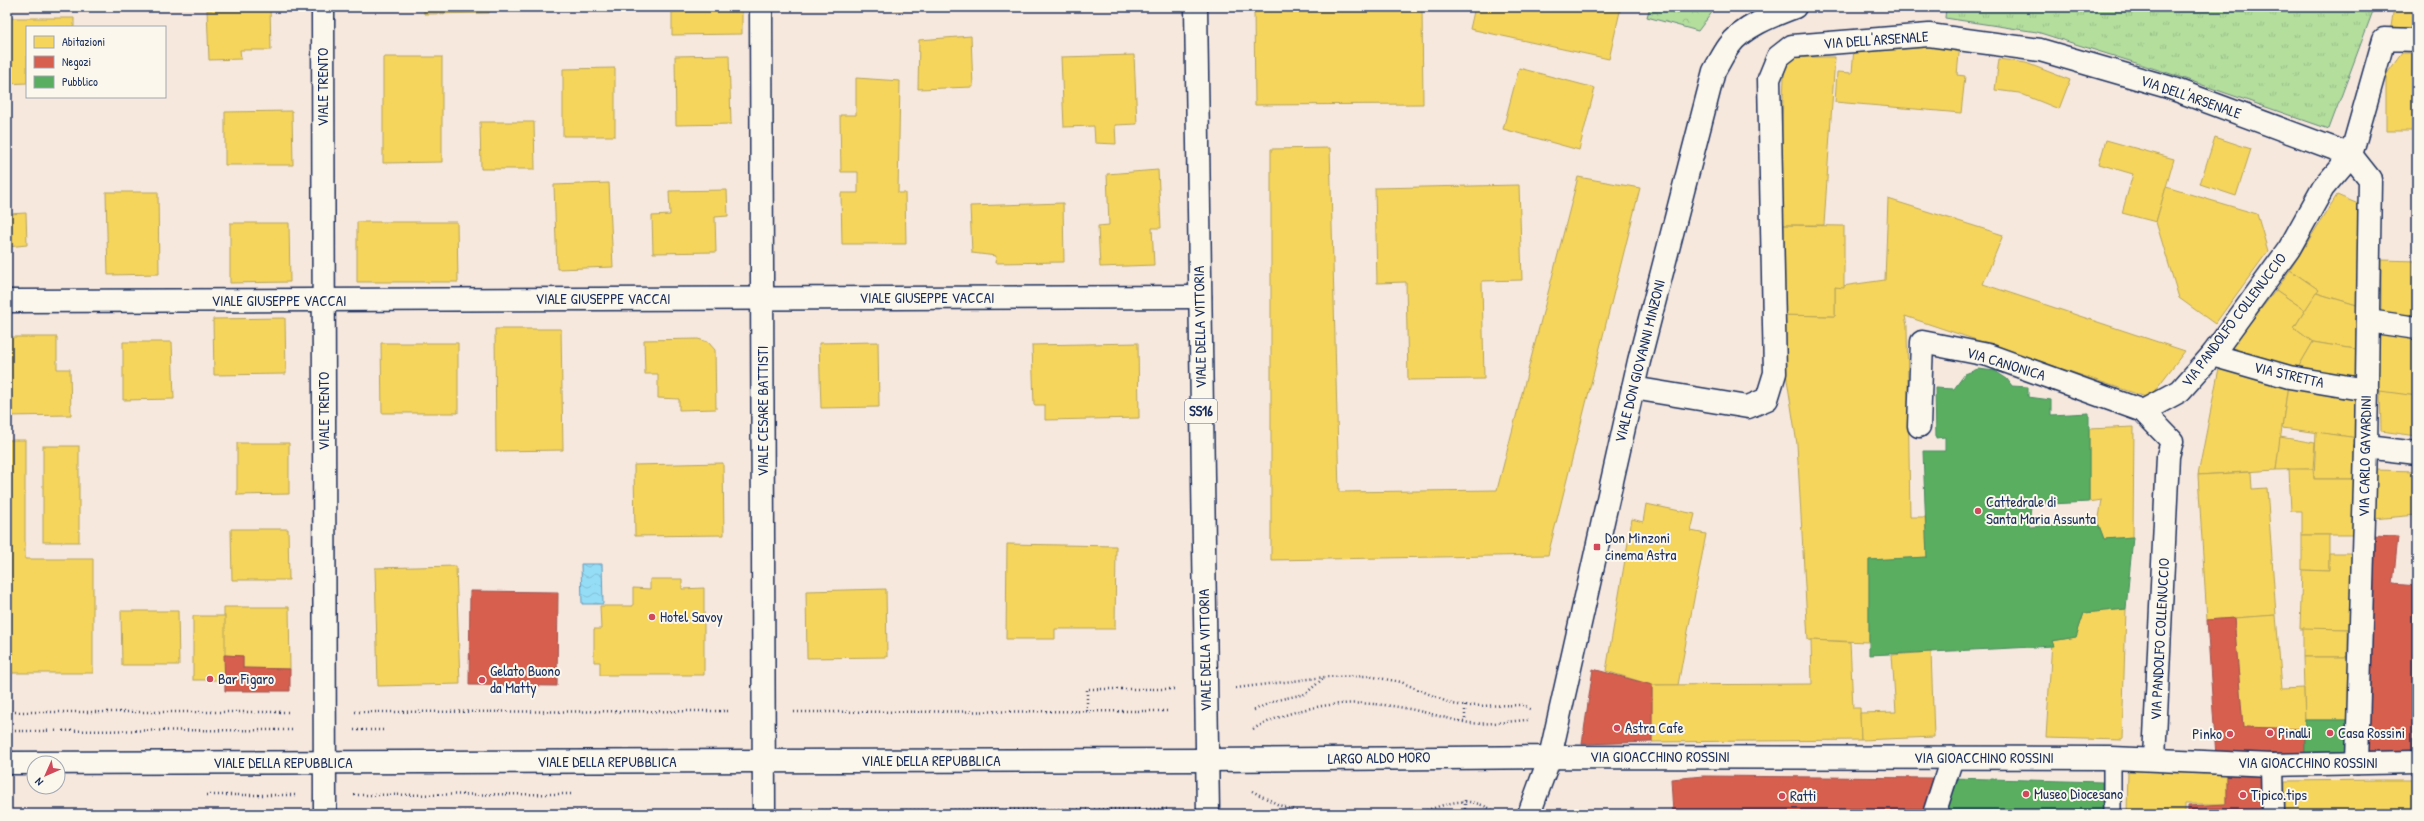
<svg xmlns="http://www.w3.org/2000/svg" width="2424" height="821" font-family="'Patrick Hand',sans-serif">
	<defs>
		<pattern id="grass-tufts" width="24" height="20" patternUnits="userSpaceOnUse"><rect width="24" height="20" fill="#b3de9c"/><path d="M3 7l-1-3M5 7V3M7 7l1-3M15 17l-1-3M17 17v-4M19 17l1-3" fill="none" stroke="#99bf89"/></pattern>
		<pattern id="park-crowns" width="20" height="18" patternUnits="userSpaceOnUse"><rect width="20" height="18" fill="#b3de9c"/><path d="M2 6a3 3 0 1 1 6 0M12 15a3 3 0 1 1 6 0" fill="none" stroke="#99bf89"/></pattern>
		<pattern id="water-waves" width="16" height="10" patternUnits="userSpaceOnUse"><rect width="16" height="10" fill="#95ddf6"/><path d="M0 5q4-4 8 0t8 0" fill="none" stroke="#80bed5"/></pattern>
	</defs>
	<rect width="100%" height="100%" fill="#f7e8dd"/>
	<filter id="ink" filterUnits="userSpaceOnUse"><feTurbulence type="fractalNoise" baseFrequency=".025" numOctaves="2"/><feDisplacementMap in="SourceGraphic" scale="8" xChannelSelector="R" yChannelSelector="G"/><feConvolveMatrix kernelMatrix="1 2 1 2 8 2 1 2 1" color-interpolation-filters="sRGB"/></filter>
	<g filter="url(#ink)">
		<polygon fill="url(#grass-tufts)" stroke="#67867d" points="1946,7 2224,7 2373,11 2329,129 2168,73 2037,32 1945,18"/>
		<polygon fill="url(#park-crowns)" stroke="#67867d" points="1650,7 1716,7 1698,31 1647,17"/>
		<polygon fill="url(#water-waves)" stroke="#6497b9" points="581,564 602,564 603,604 582,604"/>
		<g fill="#f6d55c" stroke="#b4a35d">
			<polygon points="212,7 270,7 271,50 240,50 241,59 209,60 207,10 212,10"/>
			<polygon points="424,7 489,7 489,13 424,14"/>
			<polygon points="672,7 742,7 742,34 672,35"/>
			<polygon points="839,7 911,7 911,10"/>
			<polygon points="1063,7 1147,7 1063,9"/>
			<polygon points="1254,7 1422,7 1423,104 1255,105"/>
			<polygon points="1475,7 1621,7 1609,59 1470,29"/>
			<polygon points="2394,7 2417,7 2417,29 2391,27"/>
			<polygon points="7,18 74,18 74,27 27,27 27,83 7,84"/>
			<polygon points="1855,34 1960,43 1957,75 1965,76 1961,113 1835,102 1837,72 1852,73"/>
			<polygon points="971,36 973,87 918,89 919,40"/>
			<polygon points="2402,53 2417,53 2417,131 2386,131 2386,75"/>
			<polygon points="729,55 731,124 676,125 675,56"/>
			<polygon points="1134,55 1137,124 1115,125 1116,144 1095,143 1094,126 1064,127 1061,57"/>
			<polygon points="383,57 442,57 442,162 383,163"/>
			<polygon points="1785,57 1835,57 1824,225 1777,225"/>
			<polygon points="1999,59 2026,63 2070,80 2059,109 2019,93 1995,90"/>
			<polygon points="615,68 615,136 563,136 563,69"/>
			<polygon points="1519,68 1595,88 1579,150 1503,129"/>
			<polygon points="856,78 900,81 898,193 905,193 906,244 842,244 841,193 858,193 858,172 841,172 840,115 856,115"/>
			<polygon points="292,111 293,165 225,165 225,112"/>
			<polygon points="480,122 534,122 535,169 481,169"/>
			<polygon points="2215,137 2251,149 2236,196 2200,184"/>
			<polygon points="2106,140 2174,159 2156,222 2122,213 2133,174 2099,164"/>
			<polygon points="1330,148 1339,492 1497,490 1578,177 1640,188 1548,555 1271,560 1271,149"/>
			<polygon points="1158,170 1161,228 1152,228 1154,265 1100,267 1098,226 1109,225 1107,174"/>
			<polygon points="609,183 613,267 557,269 554,185"/>
			<polygon points="1519,185 1522,280 1482,281 1484,379 1408,380 1406,282 1377,283 1375,188"/>
			<polygon points="2166,187 2257,214 2268,251 2215,324 2179,298 2156,222"/>
			<polygon points="7,190 9,214 26,213 27,245 7,247"/>
			<polygon points="727,190 728,216 715,217 716,252 653,253 652,216 670,215 669,191"/>
			<polygon points="106,192 158,192 159,274 108,275"/>
			<polygon points="2337,195 2363,206 2360,306 2316,293 2319,290 2290,270"/>
			<polygon points="1888,199 2003,235 1983,284 2185,351 2149,398 1905,316 1907,326 1910,517 1925,517 1927,557 1869,560 1869,642 1808,640 1797,444 1777,315 1835,316 1835,287 1885,280"/>
			<polygon points="1063,203 1064,262 995,263 996,256 972,253 970,206"/>
			<polygon points="357,222 457,222 458,282 357,282"/>
			<polygon points="230,223 289,223 290,282 230,283"/>
			<polygon points="1777,225 1844,226 1844,288 1835,287 1835,316 1777,315"/>
			<polygon points="2381,260 2417,261 2417,317 2381,316"/>
			<polygon points="2290,270 2319,290 2305,310 2276,290"/>
			<polygon points="2276,290 2305,310 2294,328 2313,342 2295,373 2226,353"/>
			<polygon points="2316,293 2360,306 2361,350 2313,342 2294,328"/>
			<polygon points="285,318 286,374 214,375 213,319"/>
			<polygon points="495,329 561,329 563,450 496,451"/>
			<polygon points="2376,333 2417,340 2417,396 2373,391"/>
			<polygon points="7,337 57,337 57,369 70,369 71,415 7,416"/>
			<polygon points="698,339 708,342 715,350 716,409 679,410 679,399 658,398 658,374 645,374 644,340"/>
			<polygon points="123,342 172,342 174,399 123,400"/>
			<polygon points="878,342 879,407 821,408 819,343"/>
			<polygon points="2313,342 2361,350 2359,384 2295,373"/>
			<polygon points="381,343 458,343 458,413 382,413"/>
			<polygon points="1138,343 1139,418 1045,420 1045,405 1034,405 1032,345"/>
			<polygon points="2219,368 2288,385 2276,470 2198,475"/>
			<polygon points="2288,385 2360,398 2358,438 2282,428"/>
			<polygon points="2380,391 2417,396 2417,436 2381,431"/>
			<polygon points="2134,427 2133,537 2104,539 2098,523 2102,500 2089,502 2089,429"/>
			<polygon points="2316,432 2358,438 2357,479 2314,479"/>
			<polygon points="2280,437 2315,443 2313,469 2276,470"/>
			<polygon points="7,440 25,440 25,559 93,559 93,673 7,673"/>
			<polygon points="237,443 289,443 289,494 237,495"/>
			<rect x="43" y="446" width="36" height="96"/>
			<polygon points="723,463 724,535 635,536 634,465"/>
			<polygon points="2289,469 2313,469 2314,479 2357,479 2356,535 2302,535 2302,511 2291,511"/>
			<polygon points="2375,470 2417,471 2417,515 2373,519"/>
			<polygon points="2251,472 2252,489 2267,488 2276,615 2207,620 2198,475"/>
			<polygon points="1646,504 1695,514 1691,531 1706,534 1678,685 1652,685 1606,671 1632,519 1643,522"/>
			<polygon points="231,529 288,529 289,580 232,580"/>
			<polygon points="2302,535 2329,535 2329,571 2302,570"/>
			<polygon points="1007,544 1116,546 1115,629 1055,629 1055,639 1006,639"/>
			<polygon points="2329,553 2355,553 2352,629 2300,629 2302,570 2329,571"/>
			<polygon points="456,566 460,684 378,686 375,568"/>
			<polygon points="650,579 682,579 682,589 704,588 704,675 600,675 600,662 594,662 594,629 601,629 600,606 633,606 633,588 650,589"/>
			<polygon points="886,589 887,657 807,658 806,591"/>
			<polygon points="224,607 289,607 290,669 243,668 243,656 224,655"/>
			<polygon points="2126,609 2122,740 2046,738 2052,641 2076,637 2084,613"/>
			<polygon points="121,611 178,611 179,665 122,665"/>
			<polygon points="2276,615 2282,689 2304,688 2305,729 2243,727 2234,618"/>
			<rect x="193" y="616" width="32" height="64"/>
			<polygon points="2303,628 2348,629 2348,657 2303,657"/>
			<polygon points="1811,640 1850,642 1853,708 1860,708 1861,740 1652,742 1652,685 1812,684"/>
			<polygon points="1931,652 1934,737 1861,740 1860,713 1896,712 1892,655"/>
			<polygon points="2303,657 2353,657 2349,720 2305,720"/>
			<polygon points="2128,770 2227,771 2227,804 2185,804 2185,814 2127,814"/>
			<polygon points="2381,780 2417,780 2417,814 2285,814 2285,781"/>
		</g>
		<g fill="#d6604d" stroke="#9e5152">
			<polygon points="2370,536 2398,537 2393,584 2417,586 2417,753 2362,754"/>
			<polygon points="470,591 558,592 557,686 469,685"/>
			<polygon points="2234,618 2243,727 2305,729 2305,760 2216,757 2207,620"/>
			<polygon points="224,655 243,656 243,668 290,669 290,691 225,691"/>
			<polygon points="1593,669 1652,685 1652,742 1582,744"/>
			<polygon points="2227,773 2263,774 2264,814 2188,814 2188,806 2227,804"/>
			<polygon points="1703,776 1934,778 1922,814 1673,814 1671,779"/>
		</g>
		<g fill="#5aae61" stroke="#478860">
			<polygon points="1978,369 1995,371 2007,379 2012,386 2028,387 2028,397 2051,400 2051,415 2089,413 2089,502 2031,505 2029,527 2098,523 2104,539 2133,537 2126,609 2084,613 2076,637 2052,641 2054,646 1869,655 1869,560 1927,557 1923,451 1945,451 1945,437 1936,438 1935,388 1954,389 1965,374"/>
			<polygon points="2305,720 2349,720 2348,758 2305,760"/>
			<polygon points="1952,778 2102,782 2102,814 1941,814"/>
		</g>
		<g fill="none" stroke-linecap="round" stroke-linejoin="round">
			<defs>
				<polyline id="lane" points="2112,758 2112,814"/>
				<g id="street">
					<polyline points="323,7 325,814"/>
					<polyline points="761,7 764,814"/>
					<polyline points="7,301 1200,297"/>
					<polyline points="2368,321 2417,328"/>
					<polyline points="2212,355 2289,377 2367,390"/>
					<polyline points="1633,388 1748,407 1767,399 1775,373 1769,79 1778,57 1792,46 1929,35 2040,50 2168,87 2351,155 2370,179 2366,447 2357,763"/>
					<polyline points="2143,411 2180,391 2212,355 2289,249 2323,188 2351,155 2384,39 2417,40"/>
					<polyline points="1919,426 1922,342 1988,355 2143,411 2172,441 2168,456 2154,759"/>
					<polyline points="2366,447 2417,453"/>
					<polyline points="7,763 1207,760"/>
					<polyline points="2272,765 2273,814"/>
					<polyline points="1529,814 1550,757 2112,758 2272,765 2417,762"/>
					<polyline points="1934,814 1952,758"/>
				</g>
				<path id="secondary" d="M1207 760 1550 757 1639 361 1714 71C1719 63 1723 54 1729 46 1742 27 1774 15 1795 7"/>
				<polyline id="primary" points="1196,7 1208,814"/>
			</defs>
			<use href="#lane" stroke="#1b2f5e" stroke-width="20"/>
			<use href="#street" stroke="#1b2f5e" stroke-width="25"/>
			<use href="#secondary" stroke="#1b2f5e" stroke-width="25"/>
			<use href="#primary" stroke="#1b2f5e" stroke-width="25"/>
			<g stroke="#1b2f5e" stroke-width="2.5" stroke-dasharray="1 3" stroke-linecap="butt">
				<polyline points="1236,688 1325,677 1368,676 1401,682 1452,704 1465,706 1524,705 1530,709"/>
				<polyline points="1465,706 1465,722"/>
				<polyline points="1254,710 1277,700 1305,694 1325,677"/>
				<polyline points="1087,711 1087,689 1177,689"/>
				<polyline points="7,712 290,712"/>
				<polyline points="355,712 731,711"/>
				<polyline points="794,712 1167,711"/>
				<path d="M1253 729C1297 706 1343 699 1392 706 1416 709 1440 717 1464 722 1483 726 1508 721 1528 720"/>
				<polyline points="354,730 383,730"/>
				<polyline points="7,731 295,730"/>
				<polyline points="1252,791 1279,805 1306,814"/>
				<polyline points="206,795 295,795"/>
				<polyline points="354,795 571,794"/>
				<polyline points="1465,800 1465,814"/>
				<polyline points="794,811 1168,809"/>
				<polyline points="356,813 731,811"/>
				<polyline points="261,814 290,814"/>
				<polyline points="1088,814 1088,810"/>
				<path d="M1415 814C1449 804 1464 793 1496 812"/>
				<polyline points="1488,814 1495,812"/>
			</g>
			<use href="#lane" stroke="#fbf7ec" stroke-width="17"/>
			<use href="#street" stroke="#fbf7ec" stroke-width="22"/>
			<use href="#secondary" stroke="#fbf7ec" stroke-width="22"/>
			<use href="#primary" stroke="#fbf7ec" stroke-width="22"/>
		</g>
	</g>
	<g fill="#d1495b" stroke="#fbf7ec" stroke-width="1.5">
		<circle cx="1978" cy="511" r="4"/>
		<rect x="1593" y="543" width="8" height="8" rx="2"/>
		<circle cx="652" cy="617" r="4"/>
		<circle cx="210" cy="679" r="4"/>
		<circle cx="482" cy="680" r="4"/>
		<circle cx="1617" cy="728" r="4"/>
		<circle cx="2270" cy="733" r="4"/>
		<circle cx="2330" cy="733" r="4"/>
		<circle cx="2230" cy="734" r="4"/>
		<circle cx="2026" cy="794" r="4"/>
		<circle cx="2243" cy="795" r="4"/>
		<circle cx="1782" cy="796" r="4"/>
	</g>
	<g text-anchor="middle" stroke-width="4" stroke-linejoin="round" paint-order="stroke">
		<rect fill="#fbf7ec" stroke="#5e6b89" stroke-width="1" x="1185" y="399" width="32" height="24" rx="3"/>
		<g font-size="14" font-weight="bold" fill="#1b2f5e">
			<text x="1201" y="416">SS16</text>
		</g>
		<g font-size="15" fill="#1b2f5e" stroke="#fbf7ec">
			<text transform="translate(1876 40) rotate(-4)" y="5">VIA DELL'ARSENALE</text>
			<text transform="translate(323 87) rotate(-90)" y="5">VIALE TRENTO</text>
			<text transform="translate(2191 97) rotate(19)" y="5">VIA DELL'ARSENALE</text>
			<text x="927" y="303">VIALE GIUSEPPE VACCAI</text>
			<text x="603" y="304">VIALE GIUSEPPE VACCAI</text>
			<text x="279" y="306">VIALE GIUSEPPE VACCAI</text>
			<text transform="translate(2234 320) rotate(-53)" y="5">VIA PANDOLFO COLLENUCCIO</text>
			<text transform="translate(1200 327) rotate(-91)" y="5">VIALE DELLA VITTORIA</text>
			<text transform="translate(1640 361) rotate(-76)" y="5">VIALE DON GIOVANNI MINZONI</text>
			<text transform="translate(2006 364) rotate(17)" y="5">VIA CANONICA</text>
			<text transform="translate(2289 375) rotate(13)" y="5">VIA STRETTA</text>
			<text transform="translate(324 411) rotate(-90)" y="5">VIALE TRENTO</text>
			<text transform="translate(763 411) rotate(-90)" y="5">VIALE CESARE BATTISTI</text>
			<text transform="translate(2365 456) rotate(-89)" y="5">VIA CARLO GAVARDINI</text>
			<text transform="translate(2160 639) rotate(-87)" y="5">VIA PANDOLFO COLLENUCCIO</text>
			<text transform="translate(1205 650) rotate(-91)" y="5">VIALE DELLA VITTORIA</text>
			<text x="1660" y="762">VIA GIOACCHINO ROSSINI</text>
			<text transform="translate(1379 758) rotate(-1)" y="5">LARGO ALDO MORO</text>
			<text x="1984" y="763">VIA GIOACCHINO ROSSINI</text>
			<text x="931" y="766">VIALE DELLA REPUBBLICA</text>
			<text x="607" y="767">VIALE DELLA REPUBBLICA</text>
			<text x="283" y="768">VIALE DELLA REPUBBLICA</text>
			<text x="2308" y="768">VIA GIOACCHINO ROSSINI</text>
		</g>
		<g font-size="15" fill="#1b2f5e" stroke="#fbf7ec" text-anchor="start">
			<text x="1986" y="507">Cattedrale di<tspan x="1986" dy="17">Santa Maria Assunta</tspan></text>
			<text x="1605" y="543">Don Minzoni<tspan x="1605" dy="17">cinema Astra</tspan></text>
			<text x="660" y="622">Hotel Savoy</text>
			<text x="490" y="676">Gelato Buono<tspan x="490" dy="17">da Matty</tspan></text>
			<text x="218" y="684">Bar Figaro</text>
			<text x="1625" y="733">Astra Cafe</text>
			<text x="2278" y="738">Pinalli</text>
			<text x="2338" y="738">Casa Rossini</text>
			<text x="2222" y="739" text-anchor="end">Pinko</text>
			<text x="2034" y="799">Museo Diocesano</text>
			<text x="2251" y="800">Tipico.tips</text>
			<text x="1790" y="801">Ratti</text>
		</g>
	</g>
	<rect width="2424" height="821" fill="none" stroke="#fbf7ec" stroke-width="24"/>
	<rect x="12" y="12" width="2400" height="797" fill="none" stroke="#1b2f5e" stroke-width="1.5" filter="url(#ink)"/>
	<rect x="26" y="26" width="140" height="72" fill="#fbf7ec" stroke="#a1a7b3"/>
	<rect x="34" y="36" width="20" height="12" fill="#f6d55c" stroke="#a1a7b3"/>
	<text x="62" y="46" font-size="12" fill="#1b2f5e">Abitazioni</text>
	<rect x="34" y="56" width="20" height="12" fill="#d6604d" stroke="#a1a7b3"/>
	<text x="62" y="66" font-size="12" fill="#1b2f5e">Negozi</text>
	<rect x="34" y="76" width="20" height="12" fill="#5aae61" stroke="#a1a7b3"/>
	<text x="62" y="86" font-size="12" fill="#1b2f5e">Pubblico</text>
	<g transform="translate(46 775) rotate(225)"><circle r="19" fill="#fbf7ec" stroke="#a1a7b3"/>
	<path d="M0-3L7 15L0 10L-7 15Z" fill="#d1495b"/>
	<text y="-6" font-size="11" font-weight="bold" text-anchor="middle" fill="#1b2f5e">N</text>
	</g>
</svg>
